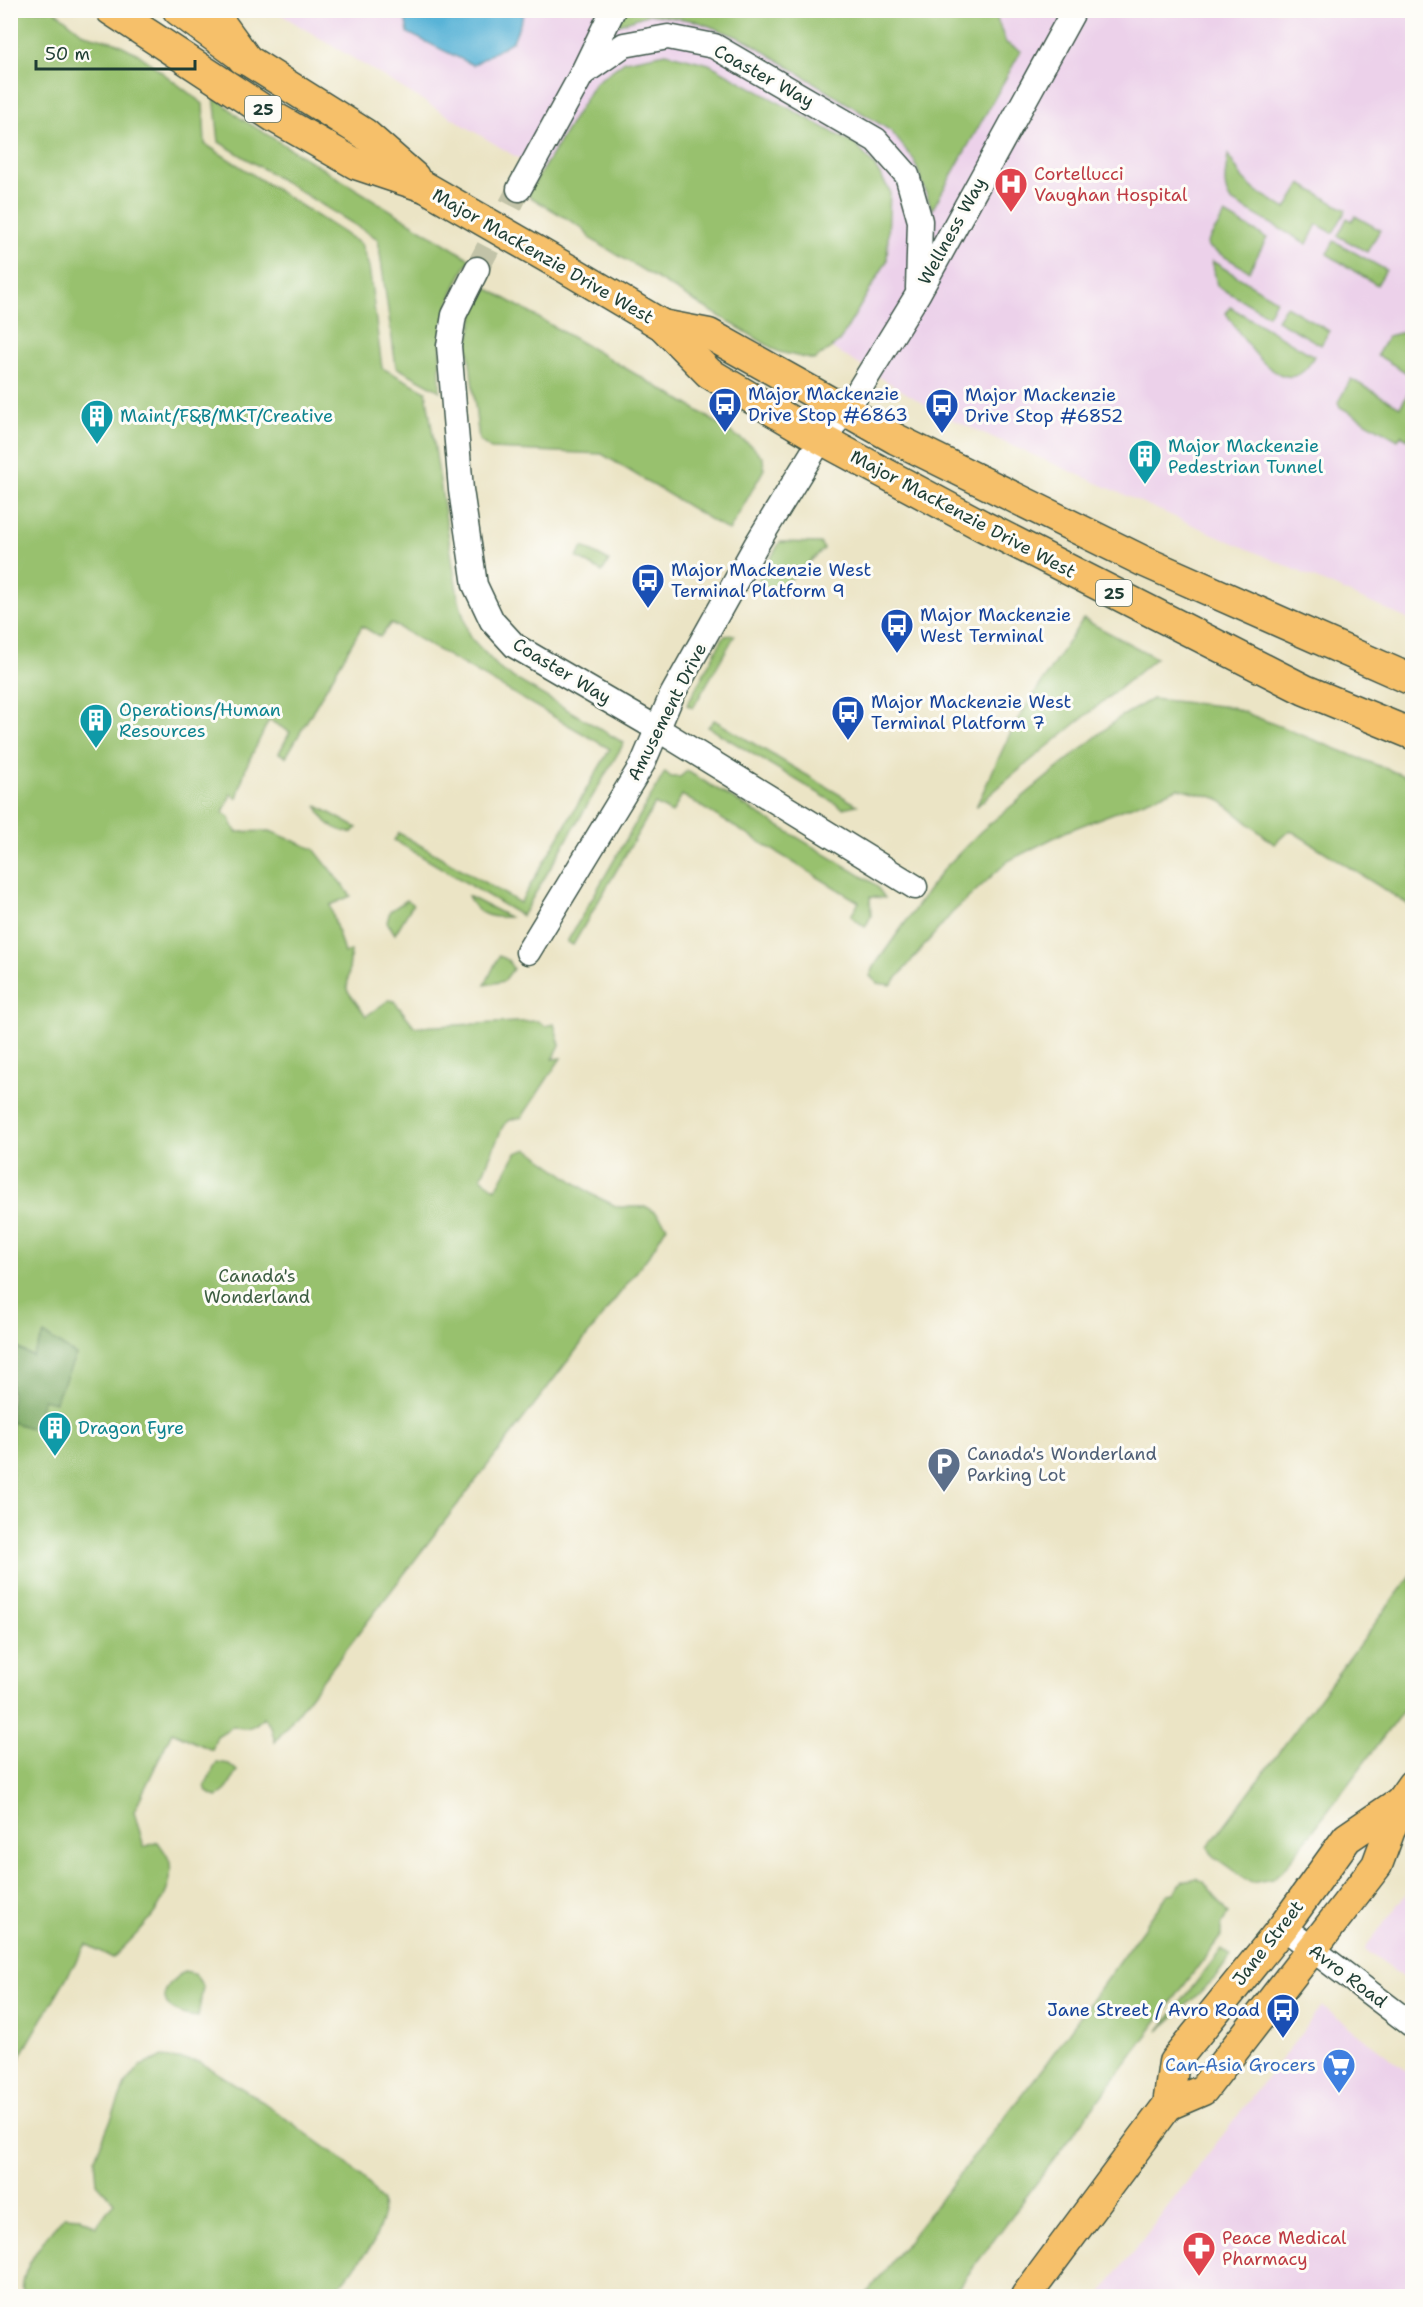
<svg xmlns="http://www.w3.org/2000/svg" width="1423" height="2307" font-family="'Shantell Sans',sans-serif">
	<rect width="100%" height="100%" fill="#fdfcf7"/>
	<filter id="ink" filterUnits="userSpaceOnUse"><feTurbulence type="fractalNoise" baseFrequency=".0167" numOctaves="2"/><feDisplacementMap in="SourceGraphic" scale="12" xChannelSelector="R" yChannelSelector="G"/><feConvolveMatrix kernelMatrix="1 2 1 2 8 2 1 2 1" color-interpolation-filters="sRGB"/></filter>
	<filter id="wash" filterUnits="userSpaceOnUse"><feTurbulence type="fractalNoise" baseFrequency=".008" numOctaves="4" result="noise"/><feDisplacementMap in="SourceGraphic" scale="24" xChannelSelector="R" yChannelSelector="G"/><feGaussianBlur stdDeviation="1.35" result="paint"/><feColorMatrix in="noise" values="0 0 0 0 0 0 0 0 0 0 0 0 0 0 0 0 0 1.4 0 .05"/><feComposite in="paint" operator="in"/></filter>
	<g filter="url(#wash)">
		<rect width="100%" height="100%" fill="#ebe4c5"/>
		<g fill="#ecd1ea">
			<polygon points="275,11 1412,11 1412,621 944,416"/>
			<polygon points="1412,1887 1412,1984 1364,1949"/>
			<polygon points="1322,2006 1412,2075 1412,2296 1099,2296"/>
		</g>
		<g fill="#98c16e" stroke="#5c7f51" stroke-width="1.5">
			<path d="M54 10 84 34 115 42 138 54 203 104 205 144 361 244 369 267 382 368 426 391 458 597 469 636 502 671 624 743 522 916 394 840 399 833 520 903 610 749 391 623 380 637 362 626 286 757 279 753 290 732 269 720 246 767 237 798 231 794 223 813 229 817 236 832 270 831 314 849 351 896 330 905 344 953 351 951 347 990 366 1016 389 1000 394 1001 415 1027 538 1021 545 1026 554 1024 560 1045 553 1059 561 1058 522 1117 510 1120 503 1126 481 1178 496 1189 516 1153 528 1149 593 1195 618 1207H647L657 1214 667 1226 650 1254 275 1742 271 1727 263 1717C255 1728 246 1730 233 1726L217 1736 212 1750 172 1732 134 1811 144 1847 158 1842C162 1848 169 1856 170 1863 176 1901 137 1933 113 1958L86 1944 12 2071 10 11Z"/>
			<polygon points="623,10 994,11 1006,43 1021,51 932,210 914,160 891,131 748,41 696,21 649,14 614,26"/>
			<polygon points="666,53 709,64 856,145 874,165 890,191 887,261 839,342 814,360 779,352 591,239 581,227 527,195 595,83 625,61"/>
			<path d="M214 95 240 118 470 259C441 307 439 337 440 391L396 367 378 239 219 142Z"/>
			<path d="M1228 155 1243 179 1256 191 1286 209 1301 184 1346 210 1333 233 1317 224 1307 244 1231 201C1221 187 1226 172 1228 155Z"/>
			<polygon points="1225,214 1267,238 1249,271 1208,247 1207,243"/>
			<polygon points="1355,216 1380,230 1367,252 1338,236 1347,218 1352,221"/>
			<polygon points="1334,241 1386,270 1377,285 1327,254"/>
			<polygon points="1212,261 1276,300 1268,315 1217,286"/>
			<polygon points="480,284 689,405 752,446 763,458 764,469 729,531 602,454 491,449 479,440 468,345"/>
			<polygon points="1286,306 1329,331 1321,345 1277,320"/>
			<path d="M1230 307 1314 356C1287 412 1242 338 1226 313Z"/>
			<polygon points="1399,333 1412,333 1412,376 1377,355 1388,336"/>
			<polygon points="1351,379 1400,407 1409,392 1412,394 1412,430 1408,439 1401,435 1398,440 1340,407 1338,402"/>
			<polygon points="780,542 820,543 824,549 772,596 760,593 755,586"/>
			<polygon points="583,547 609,561 602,572 577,557"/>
			<path d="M1083 619 1156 658C1097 708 1034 755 976 807L1014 725Z"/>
			<polygon points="735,635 693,708 687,705 724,636"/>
			<polygon points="1152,699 1231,707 1412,779 1412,907 1290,830 1274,844 1217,798 1178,788 1067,831 1008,861 952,913 891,985 877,983 870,976 875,965 942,871 981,831 1120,717"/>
			<polygon points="714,720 857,805 843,808 708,727"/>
			<polygon points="687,771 875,884 885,898 870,897 871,916 865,927 851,916 859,902 682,795 672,813 655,804 573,945 567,942 665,772 671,777 680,777"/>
			<path d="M317 806 357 828 351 833C334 830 323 823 317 806Z"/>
			<path d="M468 896 509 917C490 918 476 915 468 896Z"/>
			<polygon points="407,900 413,904 395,934 387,922 390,911"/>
			<polygon points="499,956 508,960 513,969 504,981 485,985"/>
			<polygon points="1412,1574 1412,1699 1285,1868 1272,1879 1251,1883 1213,1856 1208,1847"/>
			<polygon points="217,1762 229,1764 237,1771 226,1790 217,1797 207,1792 205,1785"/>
			<polygon points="1196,1878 1204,1882 1228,1914 1221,1925 1221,1936 952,2296 865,2296 1042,2069 1168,1894 1174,1893 1183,1881"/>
			<polygon points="1222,1949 1231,1956 1215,1978 1158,2032"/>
			<path d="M184 1972 196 1975 203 1987 198 2017C164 2015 151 1992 184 1972Z"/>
			<path d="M162 2057 200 2062 259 2099 340 2158 364 2179 382 2202 383 2217 373 2244 331 2296H24C15 2274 50 2230 65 2216L80 2217 96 2227 114 2202 97 2183 95 2158 125 2085 140 2066Z"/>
		</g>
		<polygon fill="#7aa761" stroke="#4c724a" stroke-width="1.5" points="44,1334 76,1355 55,1402 43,1399 34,1429 11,1422 11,1344 32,1356"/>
		<polygon fill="#59b3d7" stroke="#3c7886" stroke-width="1.5" points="404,11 404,10 525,11 513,41 473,65 408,33"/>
	</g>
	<g filter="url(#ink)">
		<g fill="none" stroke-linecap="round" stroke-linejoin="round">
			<polyline stroke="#c2c3a8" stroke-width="24" stroke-dasharray="24 12" stroke-linecap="butt" points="477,269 519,189"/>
			<defs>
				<g id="minor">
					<polyline points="582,74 624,45 668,37 714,46 876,140 907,175 920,221 918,288"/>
					<polyline points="519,189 582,74 613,10"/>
					<polyline points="477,269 454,315 449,346 461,490 475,585 492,621 515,646 656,728 915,887"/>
					<polyline points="528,952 643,763 672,695 756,545 821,439 846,411 918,294 1072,14 1066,10"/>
					<polyline points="1283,1927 1412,2025"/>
				</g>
				<g id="major">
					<polyline points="111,10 274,117 356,164 425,187"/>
					<polyline points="178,10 244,58 365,134 414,177"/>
					<polyline points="571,271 662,325 709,373 821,439 981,525 1305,690 1412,734"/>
					<polyline points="662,325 709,334 896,439 1143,561 1412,680"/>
					<polyline points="1168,2105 1203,2090 1377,1865 1400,1802 1412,1785"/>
					<polyline points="1026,2296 1168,2105 1174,2062 1283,1927 1347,1838 1400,1802"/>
				</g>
				<polyline id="highway" points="209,10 244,58"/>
			</defs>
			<use href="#minor" stroke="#3e564a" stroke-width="27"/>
			<use href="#major" stroke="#3e564a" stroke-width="33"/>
			<use href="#highway" stroke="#3e564a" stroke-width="36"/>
			<use href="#minor" stroke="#fff" stroke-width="24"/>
			<use href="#major" stroke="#f6c06b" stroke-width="30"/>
			<use href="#highway" stroke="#f6c06b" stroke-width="33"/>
			<defs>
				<polyline id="major-bridge" points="425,187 571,271"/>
			</defs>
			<use href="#major-bridge" stroke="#3e564a" stroke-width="33" stroke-linecap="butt"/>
			<use href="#major-bridge" stroke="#f6c06b" stroke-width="30"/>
		</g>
	</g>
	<defs>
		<symbol id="hospital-pin" viewBox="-11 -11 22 30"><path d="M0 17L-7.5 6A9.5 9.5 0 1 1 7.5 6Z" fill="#e0444e" stroke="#fdfcf7"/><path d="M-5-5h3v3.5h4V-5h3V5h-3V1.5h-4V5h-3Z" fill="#fff"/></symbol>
		<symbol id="bus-pin" viewBox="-11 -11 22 30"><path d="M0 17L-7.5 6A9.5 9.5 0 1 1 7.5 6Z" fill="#1a4fb4" stroke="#fdfcf7"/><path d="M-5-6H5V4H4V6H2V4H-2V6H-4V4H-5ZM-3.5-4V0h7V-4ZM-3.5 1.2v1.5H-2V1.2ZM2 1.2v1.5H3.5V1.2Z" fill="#fff"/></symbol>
		<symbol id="building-pin" viewBox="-11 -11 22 30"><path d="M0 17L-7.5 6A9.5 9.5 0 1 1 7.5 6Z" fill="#0f9aa8" stroke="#fdfcf7"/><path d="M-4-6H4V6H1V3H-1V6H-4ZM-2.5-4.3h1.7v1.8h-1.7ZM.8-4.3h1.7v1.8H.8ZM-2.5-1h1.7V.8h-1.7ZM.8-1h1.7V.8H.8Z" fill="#fff"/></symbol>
		<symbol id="parking-pin" viewBox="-11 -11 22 30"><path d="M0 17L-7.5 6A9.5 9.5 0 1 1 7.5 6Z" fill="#5c6f8a" stroke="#fdfcf7"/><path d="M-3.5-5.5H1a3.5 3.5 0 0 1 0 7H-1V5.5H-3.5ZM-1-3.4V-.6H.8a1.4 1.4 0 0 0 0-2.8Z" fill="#fff"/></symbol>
		<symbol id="supermarket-pin" viewBox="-11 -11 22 30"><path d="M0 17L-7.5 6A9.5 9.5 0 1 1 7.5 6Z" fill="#3f7fe0" stroke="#fdfcf7"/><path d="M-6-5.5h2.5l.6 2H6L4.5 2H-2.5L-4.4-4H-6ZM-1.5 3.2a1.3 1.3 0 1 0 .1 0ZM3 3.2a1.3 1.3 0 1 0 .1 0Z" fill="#fff"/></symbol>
		<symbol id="pharmacy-pin" viewBox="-11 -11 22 30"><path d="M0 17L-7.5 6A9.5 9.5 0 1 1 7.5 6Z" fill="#e0444e" stroke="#fdfcf7"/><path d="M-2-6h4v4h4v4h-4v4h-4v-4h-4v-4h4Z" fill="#fff"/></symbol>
	</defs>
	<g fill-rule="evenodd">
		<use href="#hospital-pin" x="992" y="165" width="38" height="52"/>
		<use href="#bus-pin" x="706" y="385" width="38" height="52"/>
		<use href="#bus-pin" x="923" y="386" width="38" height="52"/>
		<use href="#building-pin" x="78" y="397" width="38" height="52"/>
		<use href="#building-pin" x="1126" y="437" width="38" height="52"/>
		<use href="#bus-pin" x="629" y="561" width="38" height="52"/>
		<use href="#bus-pin" x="878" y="606" width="38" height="52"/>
		<use href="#bus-pin" x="829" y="693" width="38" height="52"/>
		<use href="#building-pin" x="77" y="701" width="38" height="52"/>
		<use href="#building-pin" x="36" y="1409" width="38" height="52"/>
		<use href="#parking-pin" x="925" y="1445" width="38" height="52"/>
		<use href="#bus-pin" x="1264" y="1991" width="38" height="52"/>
		<use href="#supermarket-pin" x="1320" y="2046" width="38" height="52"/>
		<use href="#pharmacy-pin" x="1180" y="2229" width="38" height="52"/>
	</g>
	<g text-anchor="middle" stroke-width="6" stroke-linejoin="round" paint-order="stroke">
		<g fill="#fdfcf7" stroke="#62766e" stroke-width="1.5">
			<rect x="245" y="96" width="36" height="26" rx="4.5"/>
			<rect x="1096" y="580" width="36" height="26" rx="4.5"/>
		</g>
		<g font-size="16" font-weight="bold" fill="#1f3d34">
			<text x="263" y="115">25</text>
			<text x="1114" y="599">25</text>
		</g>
		<g font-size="18" fill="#1f3d34" stroke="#fdfcf7">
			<text transform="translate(764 76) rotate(29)" y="6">Coaster Way</text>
			<text transform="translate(952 231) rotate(-61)" y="6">Wellness Way</text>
			<text transform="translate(543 256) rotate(30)" y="6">Major MacKenzie Drive West</text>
			<text transform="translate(963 514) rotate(28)" y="6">Major MacKenzie Drive West</text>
			<text transform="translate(562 671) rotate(31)" y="6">Coaster Way</text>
			<text transform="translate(667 712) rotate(-63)" y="6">Amusement Drive</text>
			<text transform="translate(1268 1943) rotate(-52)" y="6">Jane Street</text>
			<text transform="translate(1348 1976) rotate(37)" y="6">Avro Road</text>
		</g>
		<g font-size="18" fill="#be3a42" stroke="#fdfcf7" text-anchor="start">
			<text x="1034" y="180">Cortellucci<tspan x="1034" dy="21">Vaughan Hospital</tspan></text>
			<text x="1222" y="2244">Peace Medical<tspan x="1222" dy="21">Pharmacy</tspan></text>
		</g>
		<g font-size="18" fill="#164399" stroke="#fdfcf7" text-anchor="start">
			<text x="748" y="400">Major Mackenzie<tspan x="748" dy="21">Drive Stop #6863</tspan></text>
			<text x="965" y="401">Major Mackenzie<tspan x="965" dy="21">Drive Stop #6852</tspan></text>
			<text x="671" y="576">Major Mackenzie West<tspan x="671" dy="21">Terminal Platform 9</tspan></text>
			<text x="920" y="621">Major Mackenzie<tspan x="920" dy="21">West Terminal</tspan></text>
			<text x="871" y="708">Major Mackenzie West<tspan x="871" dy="21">Terminal Platform 7</tspan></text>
			<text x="1260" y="2016" text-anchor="end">Jane Street / Avro Road</text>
		</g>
		<g font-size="18" fill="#0d838f" stroke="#fdfcf7" text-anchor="start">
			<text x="120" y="422">Maint/F&amp;B/MKT/Creative</text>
			<text x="1168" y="452">Major Mackenzie<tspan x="1168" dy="21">Pedestrian Tunnel</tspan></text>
			<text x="119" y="716">Operations/Human<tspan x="119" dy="21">Resources</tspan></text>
			<text x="78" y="1434">Dragon Fyre</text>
		</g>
		<g font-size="18" fill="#3d5e42" stroke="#fdfcf7">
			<text x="257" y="1282">Canada's<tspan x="257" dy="21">Wonderland</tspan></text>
		</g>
		<g font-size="18" fill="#4e5e75" stroke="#fdfcf7" text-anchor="start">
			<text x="967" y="1460">Canada's Wonderland<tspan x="967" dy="21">Parking Lot</tspan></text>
		</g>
		<g font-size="18" fill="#366cbe" stroke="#fdfcf7" text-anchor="end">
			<text x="1316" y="2071">Can-Asia Grocers</text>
		</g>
	</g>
	<rect width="1423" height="2307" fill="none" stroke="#fdfcf7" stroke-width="36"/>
	<path d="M36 60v9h159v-9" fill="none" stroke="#1f3d34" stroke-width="3"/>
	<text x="45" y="60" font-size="18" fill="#1f3d34" stroke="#fdfcf7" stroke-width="4.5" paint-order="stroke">50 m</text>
</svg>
